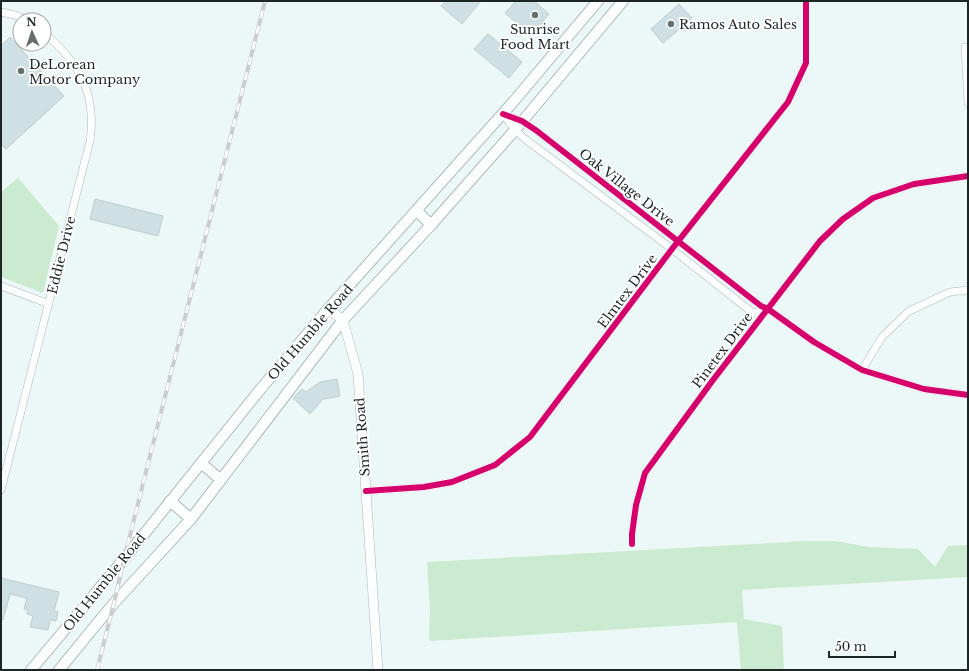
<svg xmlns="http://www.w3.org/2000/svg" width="969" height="671" font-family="'Libre Baskerville',serif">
	<rect width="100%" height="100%" fill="#ecf7f7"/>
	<g fill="#caebcf">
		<polygon points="18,178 59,226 43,293 1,277 1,192"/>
		<polygon points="807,541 835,541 868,547 918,549 935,567 948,546 968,545 968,577 742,590 744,619 782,626 784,670 741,670 737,622 429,641 430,609 427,562"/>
	</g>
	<g fill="#cee0e4" stroke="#c3cbcc">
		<polygon points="446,1 481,1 462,24 441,6"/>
		<polygon points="516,1 534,1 549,14 531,35 505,13"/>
		<polygon points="679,4 692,18 663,43 651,29"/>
		<polygon points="488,34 522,62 509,78 474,49"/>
		<polygon points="10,37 64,96 6,149 1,144 1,46"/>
		<polygon points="95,199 163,216 158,236 90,219"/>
		<polygon points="337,379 340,396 323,399 310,414 293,398 302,389 306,392 320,382"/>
		<polygon points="1,578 59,592 54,611 58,612 56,621 50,620 48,630 30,627 33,616 27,614 28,610 24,609 27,598 10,594 3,620 1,619"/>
	</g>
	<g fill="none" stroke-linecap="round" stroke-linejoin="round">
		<defs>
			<g id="minor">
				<polyline points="1,12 15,15 26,20"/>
				<polyline points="965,47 968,103"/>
				<polyline points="503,114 522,121 537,131 761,306 768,309 814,342 862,370 924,389 968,395"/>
				<polyline points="503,114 515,130 525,139 672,249 753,313 768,309"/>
				<polyline points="1,286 49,304"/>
				<polyline points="862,370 882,337 909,311 950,292 968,290"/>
				<path d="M1 490 90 141C97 94 79 62 44 33"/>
				<polyline points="366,491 424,487 452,482 495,465 530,437 672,249 788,102 806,63 806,1"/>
				<polyline points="632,544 632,534 636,505 645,473 713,380 820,241 843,219 873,198 914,184 968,176"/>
			</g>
			<polyline id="tertiary" points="328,309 343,320 358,374 378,670"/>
			<g id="secondary">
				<polyline points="417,211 431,225"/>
				<polyline points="201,463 221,480"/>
				<polyline points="170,501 191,519"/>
				<polyline points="31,670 124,559 259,391 328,309 514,101 598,1"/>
				<polyline points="59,670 114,603 191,519 343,320 431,225 515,130 623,1"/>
			</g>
		</defs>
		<use href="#minor" stroke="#b0b8b8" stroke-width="8"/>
		<use href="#tertiary" stroke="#b0b8b8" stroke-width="10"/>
		<use href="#secondary" stroke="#b0b8b8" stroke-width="12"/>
		<use href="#minor" stroke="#fcfefe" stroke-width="7"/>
		<use href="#tertiary" stroke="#fcfefe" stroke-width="9"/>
		<use href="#secondary" stroke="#fcfefe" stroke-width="10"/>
		<defs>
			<polyline id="rail" points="97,670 114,603 124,559 265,1"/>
		</defs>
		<use href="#rail" stroke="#cccece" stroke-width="4"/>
		<use href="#rail" stroke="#fff" stroke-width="2.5" stroke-dasharray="8" stroke-linecap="butt"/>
		<defs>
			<g id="cycleway">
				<polyline points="503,114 522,121 537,131 761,306 768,309 814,342 862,370 924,389 968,395"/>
				<polyline points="366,491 424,487 452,482 495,465 530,437 672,249 788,102 806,63 806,1"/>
				<polyline points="632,544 632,534 636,505 645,473 713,380 820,241 843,219 873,198 914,184 968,176"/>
			</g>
		</defs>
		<use href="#cycleway" stroke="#fff" stroke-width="8"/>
		<use href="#cycleway" stroke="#d6006c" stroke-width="6"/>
	</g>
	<g fill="#666e6e" stroke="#fff" stroke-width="1.5">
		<circle cx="535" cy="15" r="4"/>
		<circle cx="671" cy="24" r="4"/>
		<circle cx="21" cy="71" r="4"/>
	</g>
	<g text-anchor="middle" stroke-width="3.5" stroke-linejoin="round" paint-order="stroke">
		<g font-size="13" fill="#1e2525" stroke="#fff" text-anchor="start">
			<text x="679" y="29">Ramos Auto Sales</text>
			<text x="535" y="34" text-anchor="middle">Sunrise<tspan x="535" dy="15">Food Mart</tspan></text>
			<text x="29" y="69">DeLorean<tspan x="29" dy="15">Motor Company</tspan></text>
		</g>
		<g font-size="13" fill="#1e2525" stroke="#fff">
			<text transform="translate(627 187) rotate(38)" y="5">Oak Village Drive</text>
			<text transform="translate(61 255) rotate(-76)" y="5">Eddie Drive</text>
			<text transform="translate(627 291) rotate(-53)" y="5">Elmtex Drive</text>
			<text transform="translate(310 332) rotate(-49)" y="5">Old Humble Road</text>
			<text transform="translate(722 350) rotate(-53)" y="5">Pinetex Drive</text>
			<text transform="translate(362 437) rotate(-94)" y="5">Smith Road</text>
			<text transform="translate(104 582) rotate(-51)" y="5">Old Humble Road</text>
		</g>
	</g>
	<rect width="969" height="671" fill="none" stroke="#1e2525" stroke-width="4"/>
	<g transform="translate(32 32) rotate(357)"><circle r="19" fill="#ffffff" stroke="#a5a8a8"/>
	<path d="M0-3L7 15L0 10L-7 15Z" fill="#666e6e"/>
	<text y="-6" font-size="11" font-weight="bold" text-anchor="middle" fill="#1e2525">N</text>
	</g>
	<path d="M829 651v6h66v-6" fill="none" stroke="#1e2525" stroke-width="2"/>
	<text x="835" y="651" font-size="12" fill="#1e2525" stroke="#ffffff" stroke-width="3" paint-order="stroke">50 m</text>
</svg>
